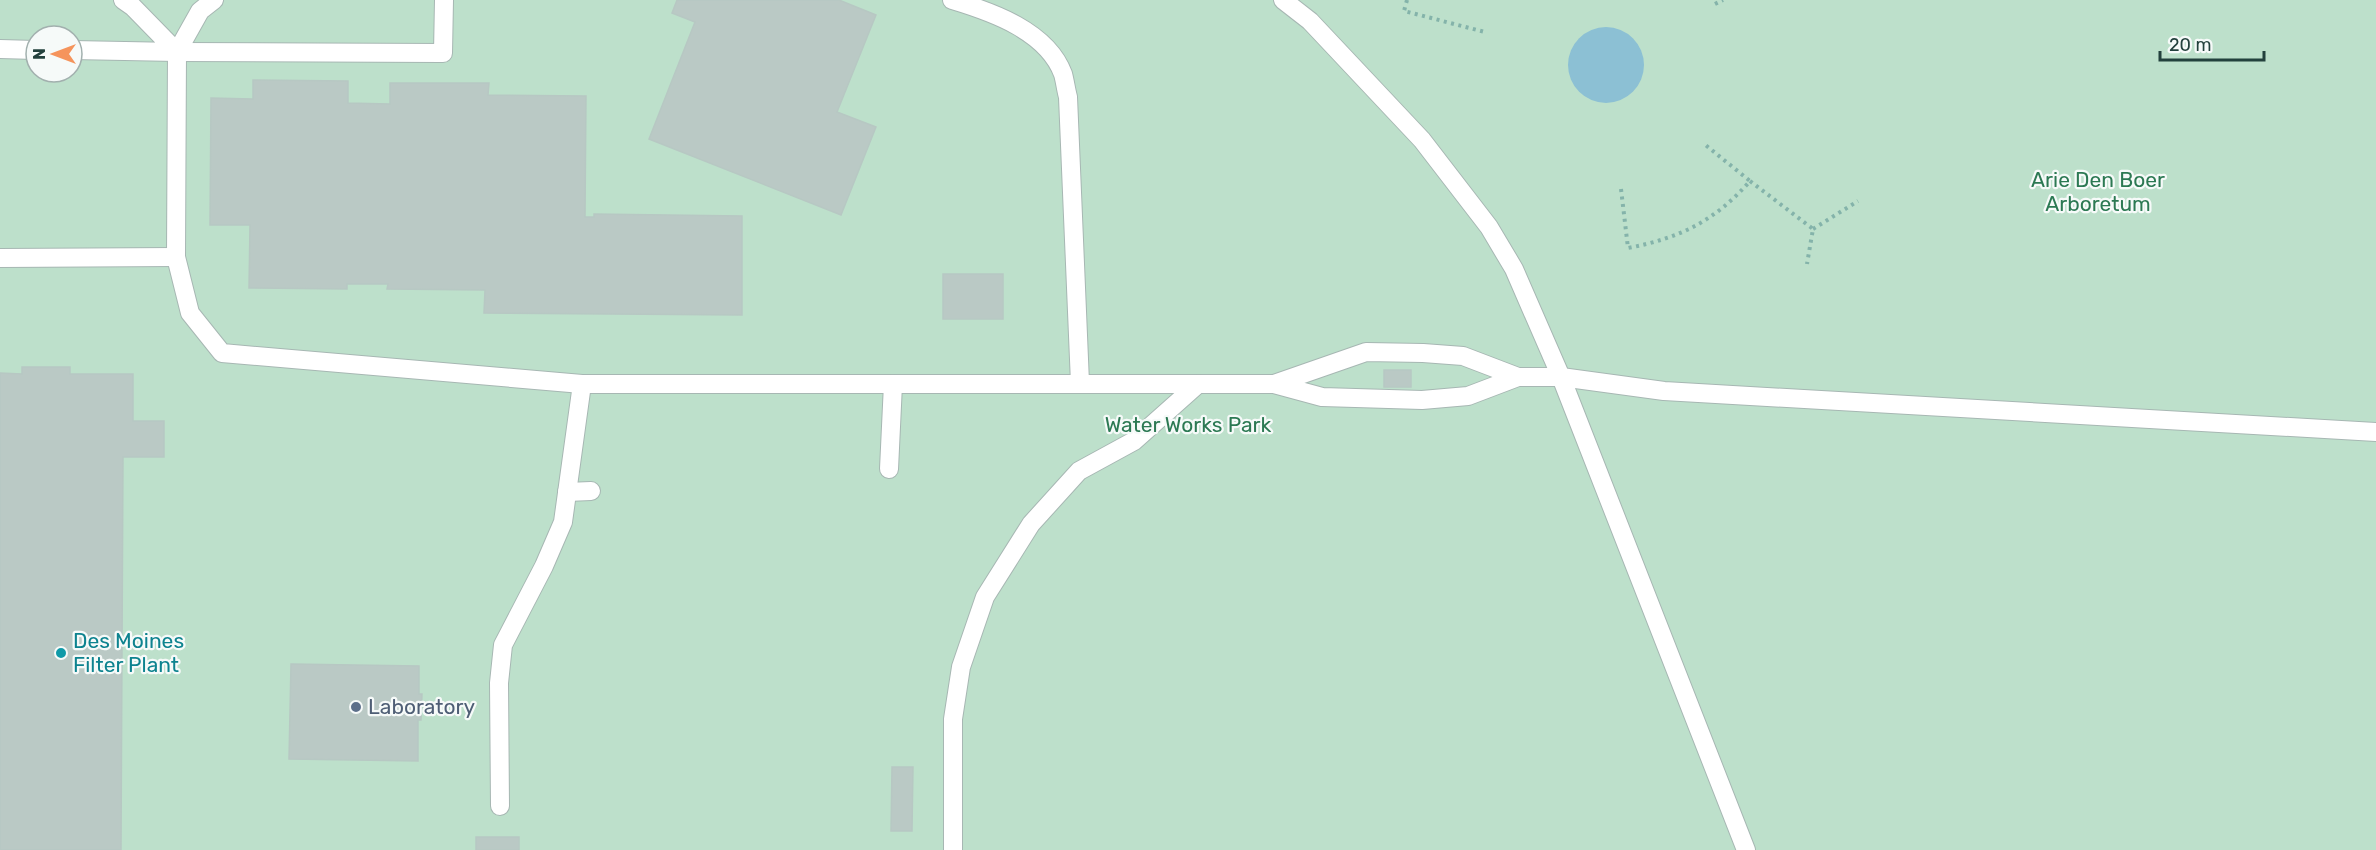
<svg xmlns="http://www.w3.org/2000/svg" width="2376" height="850" font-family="Rubik,sans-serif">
	<rect width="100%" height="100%" fill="#e5eeeb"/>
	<path fill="#bde0cb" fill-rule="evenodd" d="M0 0H2376V850H0ZM36 36H72V72H36Z"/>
	<circle fill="#8cc0d4" cx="1606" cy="65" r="38"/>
	<g fill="#bac9c5" stroke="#b7c8c3" stroke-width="1.5">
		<polygon points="677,0 839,0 876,15 837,112 876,127 841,215 649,139 695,22 672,13"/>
		<polygon points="253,80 348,81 348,103 390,104 390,83 489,83 488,95 586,96 585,217 594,217 594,214 742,216 742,315 484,313 485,290 387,289 388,284 347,284 347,289 249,288 250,225 210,225 211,98 253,99"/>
		<rect x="943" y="274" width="60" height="45"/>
		<polygon points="22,367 70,367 70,374 133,374 133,421 164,421 164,457 123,457 121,850 0,850 0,373 22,374"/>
		<rect x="1384" y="370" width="27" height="17"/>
		<polygon points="291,664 419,666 419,694 422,694 421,720 418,720 418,761 289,759"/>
		<polygon points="892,767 913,767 912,831 891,831"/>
		<rect x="476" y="837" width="43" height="13"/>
	</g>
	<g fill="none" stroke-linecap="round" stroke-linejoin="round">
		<defs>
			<g id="minor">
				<polyline points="214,0 200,11 177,52 176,257 190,313 222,353 582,384 1274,384 1322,397 1422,400 1468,396 1518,377"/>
				<path d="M952 0C992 12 1047 31 1063 74 1065 81 1066 90 1068 97L1080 383"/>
				<polyline points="1283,0 1310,21 1422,140 1489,227 1514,269 1561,377 1746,850"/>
				<polyline points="0,49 36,50"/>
				<polyline points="72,50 177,52 133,7 123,0"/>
				<polyline points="177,52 443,53 444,0"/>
				<polyline points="0,258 176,257"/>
				<polyline points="1274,384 1366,352 1423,353 1463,356 1518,377 1561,377 1664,391 2376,432"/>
				<polyline points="889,469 893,384"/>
				<polyline points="567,492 591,491"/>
				<polyline points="500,806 499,683 503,645 544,566 563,522 582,384"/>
				<polyline points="953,850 953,719 961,667 985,597 1031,524 1079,471 1134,441 1198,384"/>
			</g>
		</defs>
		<use href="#minor" stroke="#a7b7b3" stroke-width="20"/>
		<g stroke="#84b3aa" stroke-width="4" stroke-dasharray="3 4.5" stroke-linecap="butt">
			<polyline points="1407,0 1404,11 1485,32"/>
			<polyline points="1715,4 1723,0"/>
			<polyline points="1750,181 1813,229 1807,264"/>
			<path d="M1621 189 1628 248C1680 238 1715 221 1750 181L1703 143"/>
			<polyline points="1813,229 1858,201"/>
		</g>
		<use href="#minor" stroke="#fff" stroke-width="18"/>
	</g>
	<circle fill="#0f9aa8" stroke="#f6faf9" stroke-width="2" cx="61" cy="653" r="6"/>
	<circle fill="#5c6f8a" stroke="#f6faf9" stroke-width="2" cx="356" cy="707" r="6"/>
	<g text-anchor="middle" stroke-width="4.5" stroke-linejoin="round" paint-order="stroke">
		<g font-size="21" fill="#2c7953" stroke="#f6faf9">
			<text x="2098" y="187">Arie Den Boer<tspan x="2098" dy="24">Arboretum</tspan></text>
			<text x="1188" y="432">Water Works Park</text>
		</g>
		<g font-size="21" fill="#0d838f" stroke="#f6faf9" text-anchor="start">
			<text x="73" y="648">Des Moines<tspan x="73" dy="24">Filter Plant</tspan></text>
		</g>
		<g font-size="21" fill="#4e5e75" stroke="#f6faf9" text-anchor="start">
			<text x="368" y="714">Laboratory</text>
		</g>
	</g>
	<g transform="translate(54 54) rotate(270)"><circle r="28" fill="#f6faf9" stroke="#a2b0ae" stroke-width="1.5"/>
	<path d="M0-4.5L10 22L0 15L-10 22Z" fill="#f5945c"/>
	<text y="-9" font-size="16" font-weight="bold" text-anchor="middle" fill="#23413d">N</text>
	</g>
	<path d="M2160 51v9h104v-9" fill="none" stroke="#23413d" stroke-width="3"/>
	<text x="2169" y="51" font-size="18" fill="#23413d" stroke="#f6faf9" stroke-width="4.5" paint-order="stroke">20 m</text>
</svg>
